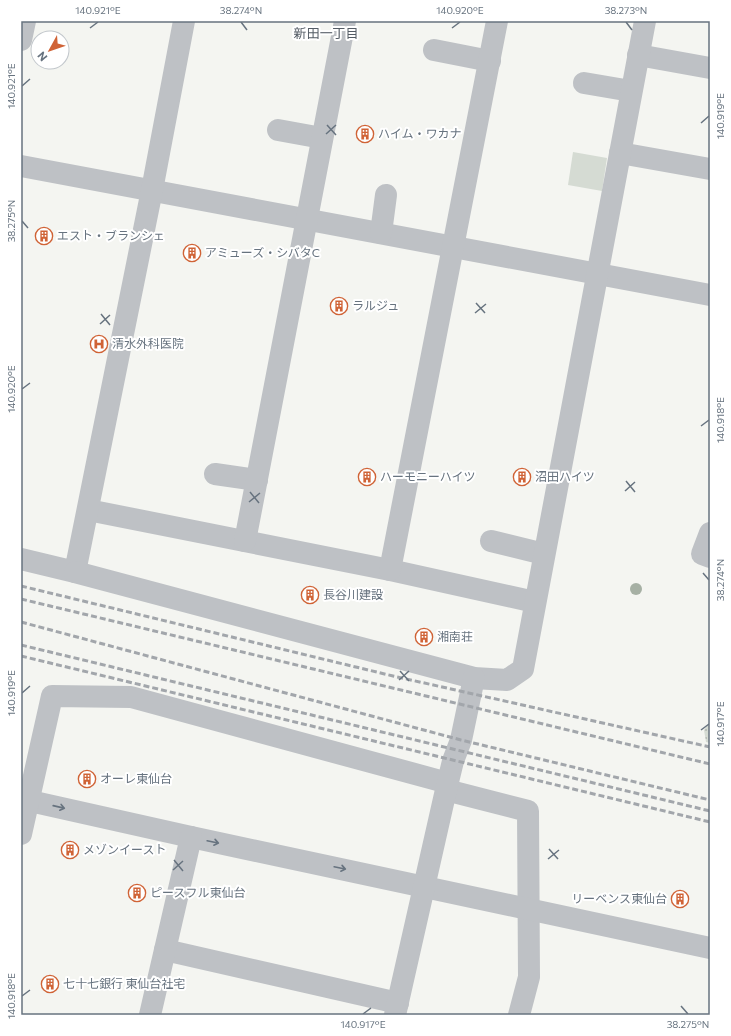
<svg xmlns="http://www.w3.org/2000/svg" width="731" height="1036" font-family="Commissioner,'Noto Sans JP',sans-serif">
	<defs>
		<pattern id="grass-dots" width="8" height="8" patternUnits="userSpaceOnUse"><rect width="8" height="8" fill="#d5dbd3"/><path d="M2 2h.1M6 6h.1" fill="none" stroke="#b1b6b0" stroke-width="1.8" stroke-linecap="round"/></pattern>
	</defs>
	<rect width="100%" height="100%" fill="#f4f5f1"/>
	<polygon fill="url(#grass-dots)" points="710,722 710,743 706,742 704,730"/>
	<polygon fill="#d5dbd3" points="573,152 607,158 602,191 568,185"/>
	<g fill="none" stroke-linecap="round" stroke-linejoin="round">
		<g stroke="#bec1c5" stroke-width="22">
			<polyline points="21,40 25,21"/>
			<polyline points="434,50 490,61"/>
			<polyline points="638,55 710,68"/>
			<polyline points="584,83 631,91"/>
			<polyline points="278,130 322,138"/>
			<polyline points="620,153 710,169"/>
			<polyline points="21,166 710,295"/>
			<polyline points="381,233 386,195"/>
			<polyline points="215,474 257,480"/>
			<polyline points="88,510 390,570 535,602"/>
			<polyline points="710,533 702,554 710,557"/>
			<polyline points="245,541 345,21"/>
			<polyline points="491,541 544,554"/>
			<polyline points="21,559 75,572 152,190 184,21"/>
			<polyline points="390,570 497,21"/>
			<polyline points="75,572 474,678 507,680 523,669 645,21"/>
			<polyline points="446,790 528,811 529,977 519,1015"/>
			<polyline points="21,799 191,837 710,948"/>
			<polyline points="21,834 52,696 131,697 448,783"/>
			<polyline points="165,950 398,1003"/>
			<polyline points="150,1015 191,837"/>
			<polyline points="395,1015 446,790 453,761 461,740 474,678"/>
		</g>
		<g stroke="#a2a6ab" stroke-width="3" stroke-dasharray="6 3" stroke-linecap="butt">
			<polyline points="21,586 393,676 710,747"/>
			<polyline points="21,599 710,764"/>
			<polyline points="21,622 461,740 710,800"/>
			<polyline points="21,645 710,811"/>
			<polyline points="21,656 710,822"/>
		</g>
	</g>
	<circle fill="#a6b0a4" cx="636" cy="589" r="6"/>
	<defs><path id="oneway-shaft" d="M-6 0H5M1.5-3L5.5 0L1.5 3" fill="none" stroke-width="1.6" stroke-linecap="round" stroke-linejoin="round"/></defs>
	<g stroke="#67737f">
		<use href="#oneway-shaft" transform="translate(59 807) rotate(13)"/>
		<use href="#oneway-shaft" transform="translate(213 842) rotate(12)"/>
		<use href="#oneway-shaft" transform="translate(340 868) rotate(12)"/>
	</g>
	<path fill="none" stroke="#67737f" stroke-width="1.5" d="M241 22 247 30M626 22 632 30M90 28 98 22M452 28 460 22M22 86 30 79M701 123 709 116M327 125 336 135M326 134 336 125M22 221 28 228M476 303 485 313M475 313 486 304M101 314 110 325M100 324 110 315M22 389 30 383M701 426 709 420M626 481 635 492M625 491 635 482M250 492 259 503M249 502 260 493M703 573 709 580M400 671 409 681M399 680 409 671M22 693 30 686M701 730 709 724M549 849 558 859M548 859 559 850M174 860 183 871M173 870 183 861M22 996 30 990M681 1006 688 1014M363 1014 371 1008"/>
	<defs>
		<symbol id="building-ring" viewBox="-11 -11 22 22"><circle r="9.5" fill="#fff" stroke="#d06336" stroke-width="1.5"/><path d="M-4-6H4V6H1V3H-1V6H-4ZM-2.5-4.3h1.7v1.8h-1.7ZM.8-4.3h1.7v1.8H.8ZM-2.5-1h1.7V.8h-1.7ZM.8-1h1.7V.8H.8Z" fill="#d06336"/></symbol>
		<symbol id="hospital-ring" viewBox="-11 -11 22 22"><circle r="9.5" fill="#fff" stroke="#d06336" stroke-width="1.5"/><path d="M-5-5h3v3.5h4V-5h3V5h-3V1.5h-4V5h-3Z" fill="#d06336"/></symbol>
	</defs>
	<g fill-rule="evenodd">
		<use href="#building-ring" x="355" y="124" width="20" height="20"/>
		<use href="#building-ring" x="34" y="226" width="20" height="20"/>
		<use href="#building-ring" x="182" y="243" width="20" height="20"/>
		<use href="#building-ring" x="329" y="296" width="20" height="20"/>
		<use href="#hospital-ring" x="89" y="334" width="20" height="20"/>
		<use href="#building-ring" x="357" y="467" width="20" height="20"/>
		<use href="#building-ring" x="512" y="467" width="20" height="20"/>
		<use href="#building-ring" x="300" y="585" width="20" height="20"/>
		<use href="#building-ring" x="414" y="627" width="20" height="20"/>
		<use href="#building-ring" x="77" y="769" width="20" height="20"/>
		<use href="#building-ring" x="60" y="840" width="20" height="20"/>
		<use href="#building-ring" x="127" y="883" width="20" height="20"/>
		<use href="#building-ring" x="670" y="889" width="20" height="20"/>
		<use href="#building-ring" x="40" y="974" width="20" height="20"/>
	</g>
	<g text-anchor="middle" stroke-width="4" stroke-linejoin="round" paint-order="stroke">
		<g font-size="12" fill="#67737f" stroke="#fff" text-anchor="start">
			<text x="378" y="138">ハイム・ワカナ</text>
			<text x="57" y="240">エスト・ブランシェ</text>
			<text x="205" y="257">アミューズ・シバタC</text>
			<text x="352" y="310">ラルジュ</text>
			<text x="112" y="348">清水外科医院</text>
			<text x="380" y="481">ハーモニーハイツ</text>
			<text x="535" y="481">沼田ハイツ</text>
			<text x="323" y="599">長谷川建設</text>
			<text x="437" y="641">湘南荘</text>
			<text x="100" y="783">オーレ東仙台</text>
			<text x="83" y="854">メゾンイースト</text>
			<text x="150" y="897">ピースフル東仙台</text>
			<text x="667" y="903" text-anchor="end">リーベンス東仙台</text>
			<text x="63" y="988">七十七銀行 東仙台社宅</text>
		</g>
		<g font-size="13" fill="#545c65" stroke="#fff">
			<text x="326" y="38">新田一丁目</text>
		</g>
	</g>
	<rect width="731" height="1036" fill="none" stroke="#ffffff" stroke-width="44"/>
	<g transform="translate(50 50) rotate(230)"><circle r="19" fill="#ffffff" stroke="#c2c7cc"/>
	<path d="M0-3L7 15L0 10L-7 15Z" fill="#d06336"/>
	<text y="-6" font-size="11" font-weight="bold" text-anchor="middle" fill="#67737f">N</text>
	</g>
	<rect x="22" y="22" width="687" height="992" fill="none" stroke="#67737f" stroke-width="1.5"/>
	<g font-size="10" text-anchor="middle" fill="#67737f">
		<text x="98" y="14">140.921°E</text>
		<text x="241" y="14">38.274°N</text>
		<text x="460" y="14">140.920°E</text>
		<text x="626" y="14">38.273°N</text>
		<text transform="translate(11 86) rotate(-90)" y="4">140.921°E</text>
		<text transform="translate(720 116) rotate(-90)" y="4">140.919°E</text>
		<text transform="translate(11 221) rotate(-90)" y="4">38.275°N</text>
		<text transform="translate(11 389) rotate(-90)" y="4">140.920°E</text>
		<text transform="translate(720 420) rotate(-90)" y="4">140.918°E</text>
		<text transform="translate(720 580) rotate(-90)" y="4">38.274°N</text>
		<text transform="translate(11 693) rotate(-90)" y="4">140.919°E</text>
		<text transform="translate(720 724) rotate(-90)" y="4">140.917°E</text>
		<text transform="translate(11 996) rotate(-90)" y="4">140.918°E</text>
		<text x="363" y="1028">140.917°E</text>
		<text x="688" y="1028">38.275°N</text>
	</g>
</svg>
